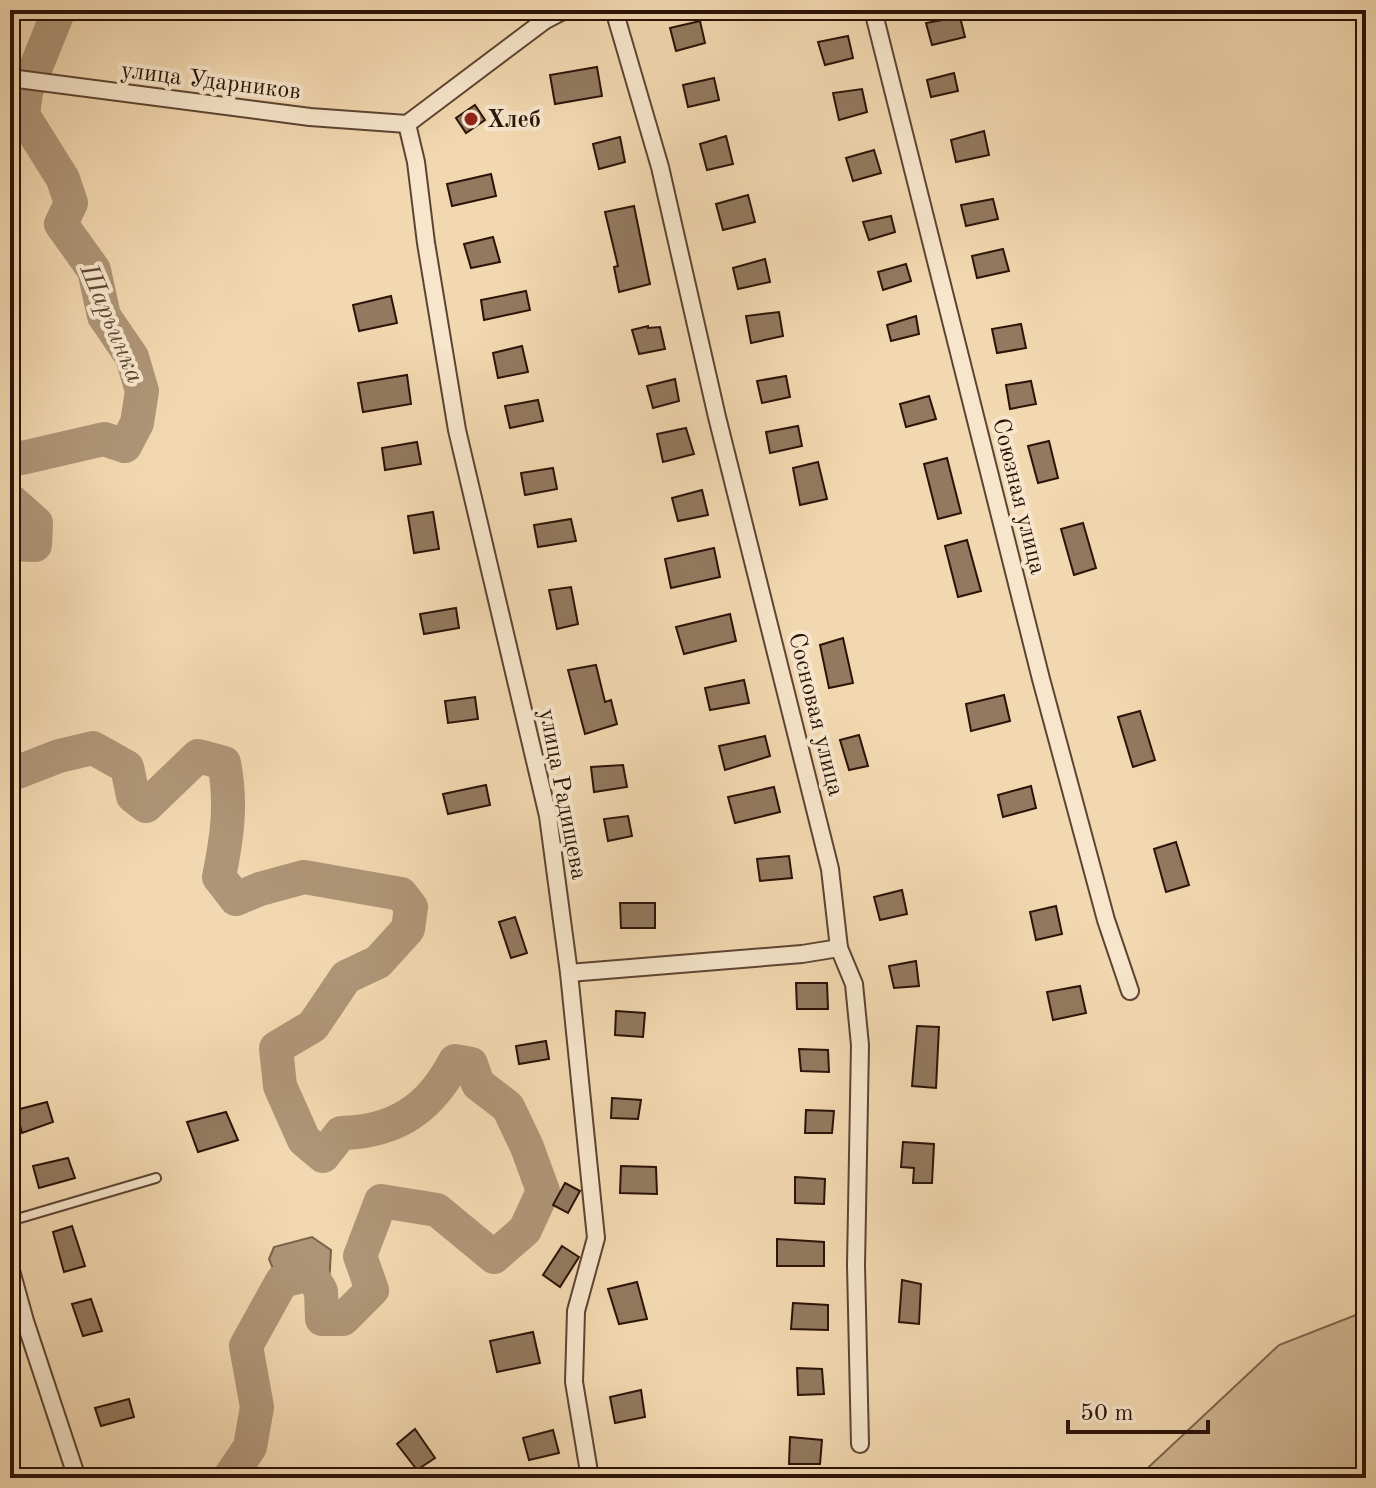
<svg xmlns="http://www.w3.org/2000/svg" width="1376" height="1488" font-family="'Old Standard TT',serif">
	<rect width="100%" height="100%" fill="#f2d8b0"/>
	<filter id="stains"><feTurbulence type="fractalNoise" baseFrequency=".0025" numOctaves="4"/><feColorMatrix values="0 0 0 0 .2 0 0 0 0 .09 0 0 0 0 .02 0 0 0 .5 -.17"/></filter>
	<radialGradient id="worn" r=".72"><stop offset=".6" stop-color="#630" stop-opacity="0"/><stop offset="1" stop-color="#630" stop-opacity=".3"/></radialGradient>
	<polygon fill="#d0b793" stroke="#7e654e" stroke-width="2" points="1366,1311 1366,1478 1137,1478 1279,1345"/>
	<polygon fill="#ae9577" stroke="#7a614b" stroke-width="2" points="312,1237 331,1250 329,1286 309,1286 310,1274 276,1276 269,1259 274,1247"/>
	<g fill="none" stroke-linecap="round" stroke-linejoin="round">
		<g stroke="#ae9577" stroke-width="34">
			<polyline points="10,455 22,458 104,439 125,446 137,423 142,391 132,357 104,316 94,270 61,224 71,203 63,179 23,115 26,92 59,10"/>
			<polyline points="10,500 36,523 35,545 10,544"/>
			<path d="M10 775 59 756 93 748 127 767 133 796 146 806 198 756 224 763C232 803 227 838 219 877L236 899 260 889 304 877 401 894 411 907 408 929 378 962 346 977 313 1026 276 1048 280 1086 304 1140 323 1156 341 1133C395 1132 430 1109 455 1061L471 1064 478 1084 508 1107 527 1147 543 1191 525 1230 494 1257 437 1210 381 1201 360 1256 372 1290 343 1319H322L321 1291 311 1274 282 1281 246 1346 257 1407 250 1447 229 1478"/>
		</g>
	</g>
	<g fill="#92795f" stroke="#2b1308" stroke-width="2">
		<polygon points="960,17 965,37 932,45 926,23"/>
		<polygon points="700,21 705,43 676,51 670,28"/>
		<polygon points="848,36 853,58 825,65 818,42"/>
		<polygon points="597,67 602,96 555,104 550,75"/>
		<polygon points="954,73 958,91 931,97 927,80"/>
		<polygon points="714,78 719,100 688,107 683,85"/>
		<polygon points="862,89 867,112 839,120 833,93"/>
		<polygon points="475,105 485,120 466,133 456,118"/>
		<polygon points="984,131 989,155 956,162 951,140"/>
		<polygon points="726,136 733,164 707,170 700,144"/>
		<polygon points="620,137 625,162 599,169 593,144"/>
		<polygon points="874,150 881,173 853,181 846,158"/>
		<polygon points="491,174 496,196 452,206 447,184"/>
		<polygon points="748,195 755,222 723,230 716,204"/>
		<polygon points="993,199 998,219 966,226 961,205"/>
		<polygon points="634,206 650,284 619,292 614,267 618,266 605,212"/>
		<polygon points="891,216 895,232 869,240 863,222"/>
		<polygon points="493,237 500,262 471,268 464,244"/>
		<polygon points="1003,249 1009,271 977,278 972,256"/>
		<polygon points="765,259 770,282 738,289 733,268"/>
		<polygon points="906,264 911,281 883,290 878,272"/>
		<polygon points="526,291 530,310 484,320 481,300"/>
		<polygon points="391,296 397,323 359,331 353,305"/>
		<polygon points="779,312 783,336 751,343 746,316"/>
		<polygon points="916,316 919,334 891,341 887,325"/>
		<polygon points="1021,324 1026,348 997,353 992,329"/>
		<polygon points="648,326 648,328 660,327 665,349 639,354 632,330"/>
		<polygon points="522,346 528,372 498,378 493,353"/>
		<polygon points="407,375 411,404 363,412 358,383"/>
		<polygon points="786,376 790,397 762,403 757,381"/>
		<polygon points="675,379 679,401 653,408 647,386"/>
		<polygon points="1031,381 1036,404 1010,409 1006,385"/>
		<polygon points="929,396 936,419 906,427 900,404"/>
		<polygon points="538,400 543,421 510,428 505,406"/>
		<polygon points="798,426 802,446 770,453 766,432"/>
		<polygon points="686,428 694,454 663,462 657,434"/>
		<polygon points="1049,441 1058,478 1038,483 1028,446"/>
		<polygon points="417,442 421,464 385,470 382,448"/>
		<polygon points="947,458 961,513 938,519 924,464"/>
		<polygon points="818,462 827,499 800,505 793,468"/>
		<polygon points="553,468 557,489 525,495 521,473"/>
		<polygon points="702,490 708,515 678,521 672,498"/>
		<polygon points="433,512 439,549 414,553 408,516"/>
		<polygon points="571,519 576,541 538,547 534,525"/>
		<polygon points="1083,523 1096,568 1074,575 1061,529"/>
		<polygon points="967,540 981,591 958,597 945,546"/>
		<polygon points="714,548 720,577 671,588 665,559"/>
		<polygon points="571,587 578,624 557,629 549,590"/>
		<polygon points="456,608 459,628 424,634 420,614"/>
		<polygon points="730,614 736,641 684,654 676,627"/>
		<polygon points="843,638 853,683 829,688 820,645"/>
		<polygon points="596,665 605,702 611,700 617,724 585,734 568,670"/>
		<polygon points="744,680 749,703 710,710 705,688"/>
		<polygon points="1004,695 1010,721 971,731 966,704"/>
		<polygon points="475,697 478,719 448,723 445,701"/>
		<polygon points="1140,711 1155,760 1133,767 1118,717"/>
		<polygon points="859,735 868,766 849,770 840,740"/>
		<polygon points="765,736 770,756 725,770 719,746"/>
		<polygon points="623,765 627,787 594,792 591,767"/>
		<polygon points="486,785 490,805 448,814 443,794"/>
		<polygon points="1031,786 1036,808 1003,817 998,795"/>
		<polygon points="774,787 780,812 735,823 728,797"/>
		<polygon points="628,816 632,836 608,841 604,819"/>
		<polygon points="1176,842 1189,885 1166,892 1154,849"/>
		<polygon points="789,856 792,878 760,881 757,859"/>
		<polygon points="902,890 907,914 880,920 874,897"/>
		<polygon points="620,903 655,903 655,928 621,928"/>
		<polygon points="1056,906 1062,934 1036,940 1030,912"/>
		<polygon points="515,917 527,953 511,958 499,922"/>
		<polygon points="916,961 919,986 894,988 889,966"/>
		<polygon points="796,983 827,983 828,1009 797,1009"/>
		<polygon points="1080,986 1086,1013 1053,1020 1047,992"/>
		<polygon points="616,1011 645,1013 643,1037 615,1035"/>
		<polygon points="917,1026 939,1027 936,1088 912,1086"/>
		<polygon points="546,1041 549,1059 519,1064 516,1046"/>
		<polygon points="799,1049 828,1050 829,1072 801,1071"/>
		<polygon points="612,1098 641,1100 638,1119 611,1118"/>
		<polygon points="47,1102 53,1122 22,1133 16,1110"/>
		<polygon points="806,1110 834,1111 832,1133 805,1133"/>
		<polygon points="226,1112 238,1140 198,1152 187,1122"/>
		<polygon points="903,1142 934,1144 932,1183 913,1183 914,1168 901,1167"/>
		<polygon points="68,1158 75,1178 39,1188 33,1166"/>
		<polygon points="621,1166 656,1167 657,1194 620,1193"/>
		<polygon points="795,1177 825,1179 824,1204 795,1203"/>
		<polygon points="565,1183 580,1191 568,1213 553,1205"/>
		<polygon points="72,1226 85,1266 64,1272 53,1232"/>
		<polygon points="777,1239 824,1242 824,1266 777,1266"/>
		<polygon points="562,1246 579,1257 560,1287 543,1275"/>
		<polygon points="902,1280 921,1284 919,1324 899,1322"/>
		<polygon points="637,1282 647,1319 619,1324 608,1289"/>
		<polygon points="91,1299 102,1331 83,1336 72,1304"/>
		<polygon points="793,1303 828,1305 828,1330 791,1329"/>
		<polygon points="533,1332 540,1363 497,1372 490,1341"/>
		<polygon points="797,1368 822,1369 824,1394 798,1395"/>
		<polygon points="641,1390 645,1417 615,1423 610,1397"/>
		<polygon points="129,1399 134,1417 101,1426 95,1408"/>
		<polygon points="415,1429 435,1458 417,1470 397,1444"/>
		<polygon points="553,1430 559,1453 529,1460 523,1438"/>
		<polygon points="790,1437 822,1440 820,1464 789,1464"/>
	</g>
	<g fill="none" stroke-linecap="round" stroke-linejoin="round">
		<defs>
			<g id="service">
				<polyline points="1364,10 1366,12"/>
				<polyline points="10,1221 156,1178"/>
			</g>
			<g id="minor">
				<polyline points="614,10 660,167 717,417 830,869 839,948 854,984 860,1045 856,1265 860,1444"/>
				<polyline points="873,10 1041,679 1106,920 1130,991"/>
				<polyline points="10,78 310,117 407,124"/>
				<polyline points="407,124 416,162 426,243 457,430 548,816 569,973 596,1238 576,1311 574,1382 590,1478"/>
				<polyline points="407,124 544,21 565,10"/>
				<polyline points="569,973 802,954 839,948"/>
				<polyline points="10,1267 25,1321 74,1469"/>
			</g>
		</defs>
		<use href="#service" stroke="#5d4432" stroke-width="12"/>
		<use href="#minor" stroke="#5d4432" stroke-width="20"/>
		<use href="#service" stroke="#f7e6cc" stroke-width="8"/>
		<use href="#minor" stroke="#f7e6cc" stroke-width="16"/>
	</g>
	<circle fill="#8f2418" stroke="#f7e6cc" stroke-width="3" cx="471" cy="119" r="8"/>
	<g text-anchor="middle" stroke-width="8" stroke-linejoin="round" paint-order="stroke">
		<g font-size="24" fill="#2b1308" stroke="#f7e6cc">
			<text transform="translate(211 80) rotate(7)" y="8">улица Ударников</text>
			<text transform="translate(1020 496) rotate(76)" y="8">Союзная улица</text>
			<text transform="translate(817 714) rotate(76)" y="8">Сосновая улица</text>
			<text transform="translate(564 794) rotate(79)" y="8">улица Радищева</text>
		</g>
		<g font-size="24" font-weight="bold" fill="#2b1308" stroke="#f7e6cc" text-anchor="start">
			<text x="487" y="127">Хлеб</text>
		</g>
		<g font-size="26" font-style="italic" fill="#5f4734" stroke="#f7e6cc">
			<text transform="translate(113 323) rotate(67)" y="9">Шарьинка</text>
		</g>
	</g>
	<rect width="1376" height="1488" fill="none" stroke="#f2d8b0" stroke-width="40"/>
	<rect x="12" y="12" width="1352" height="1464" fill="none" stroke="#2b1308" stroke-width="4"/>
	<rect x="20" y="20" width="1336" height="1448" fill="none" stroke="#2b1308" stroke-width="2"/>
	<path d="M1068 1420v12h140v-12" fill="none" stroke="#2b1308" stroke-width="4"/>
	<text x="1080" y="1420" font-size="24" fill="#2b1308" stroke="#f7e6cc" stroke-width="6" paint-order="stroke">50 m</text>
	<rect width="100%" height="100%" filter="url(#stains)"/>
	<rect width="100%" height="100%" fill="url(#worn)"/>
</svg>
